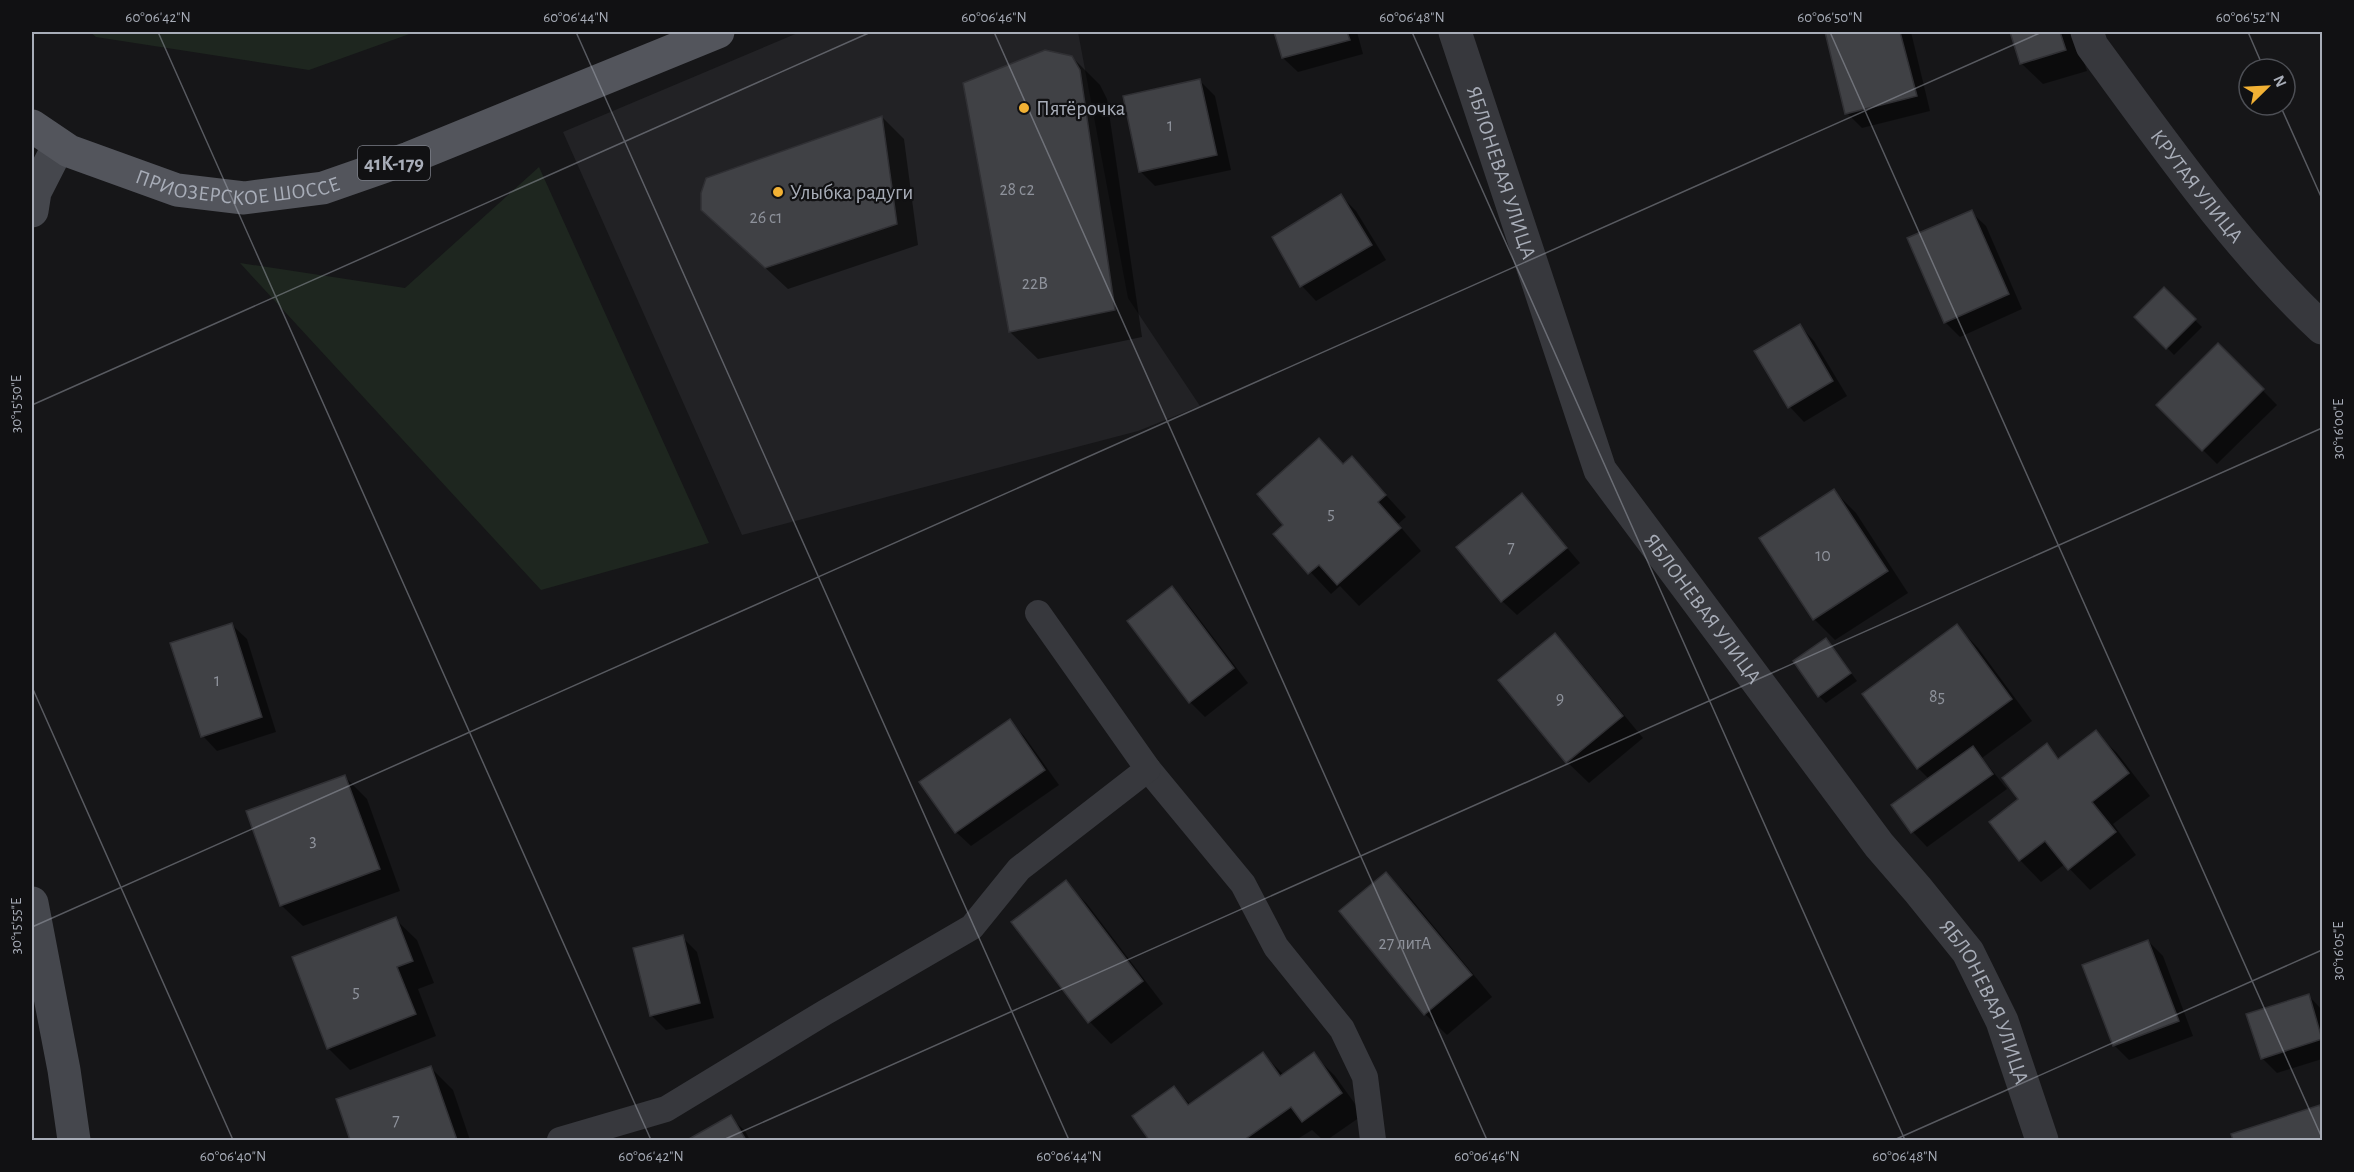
<svg xmlns="http://www.w3.org/2000/svg" width="2354" height="1172" font-family="'Alegreya Sans',sans-serif">
	<rect width="100%" height="100%" fill="#161618"/>
	<polygon fill="#222225" points="800,32 1078,32 1128,298 1200,406 1138,431 742,535 563,132"/>
	<g fill="#1e261f">
		<polygon points="90,32 415,32 309,70 96,37"/>
		<polygon points="539,167 709,543 541,590 240,263 405,288"/>
	</g>
	<g fill="#0007">
		<polygon points="1276,32 1357,32 1363,54 1298,72 1283,58"/>
		<polygon points="1826,32 1911,32 1930,111 1862,128 1847,113"/>
		<polygon points="2012,32 2074,32 2087,71 2043,84 2021,63"/>
		<polygon points="1072,57 1100,85 1107,99 1142,337 1038,359 1010,332"/>
		<polygon points="1200,81 1215,96 1231,170 1155,186 1140,171"/>
		<polygon points="882,117 904,139 918,245 788,289 703,210"/>
		<polygon points="1341,196 1356,211 1386,260 1316,301 1302,286 1274,238"/>
		<polygon points="1971,212 1986,226 2022,309 1960,337 1945,322"/>
		<polygon points="2164,290 2202,327 2174,355 2137,317"/>
		<polygon points="1800,326 1814,341 1847,396 1804,422 1790,407 1756,352"/>
		<polygon points="2218,345 2277,405 2217,464 2158,405"/>
		<polygon points="1352,458 1406,517 1398,524 1421,551 1359,606 1340,586 1331,594 1275,534"/>
		<polygon points="1834,491 1856,513 1908,593 1835,640 1814,619"/>
		<polygon points="1522,495 1580,563 1517,615 1502,601"/>
		<polygon points="1172,588 1187,603 1248,683 1205,717 1190,702"/>
		<polygon points="232,625 247,639 276,732 217,751 203,736"/>
		<polygon points="1957,626 1978,648 2032,721 1982,758 2007,789 1927,847 1913,832 1894,806 1930,780 1918,768"/>
		<polygon points="1554,635 1576,657 1643,738 1589,783 1567,762"/>
		<polygon points="1826,640 1857,681 1826,703 1819,696"/>
		<polygon points="1009,721 1024,736 1059,785 971,846 956,832"/>
		<polygon points="2095,732 2117,753 2150,796 2113,824 2136,855 2090,890 2065,864 2041,882 2020,860 2047,746 2060,759"/>
		<polygon points="345,777 367,799 400,891 303,926 281,905"/>
		<polygon points="1386,874 1408,895 1492,997 1447,1035 1425,1014"/>
		<polygon points="1065,882 1087,904 1163,1004 1111,1044 1090,1022 1013,922"/>
		<polygon points="395,919 417,940 434,983 418,989 436,1036 350,1070 328,1048"/>
		<polygon points="682,937 697,952 714,1018 666,1030 651,1015"/>
		<polygon points="2148,941 2163,956 2193,1036 2129,1060 2114,1045"/>
		<polygon points="2309,996 2322,1010 2322,1059 2277,1073 2262,1058"/>
		<polygon points="1263,1054 1284,1075 1313,1054 1335,1076 1363,1115 1327,1140 1323,1140 1312,1130 1296,1140 1151,1140 1134,1116 1174,1088 1191,1105"/>
		<polygon points="431,1068 453,1090 470,1140 352,1140 338,1100"/>
		<polygon points="2319,1107 2322,1110 2322,1140 2235,1140 2233,1135"/>
		<polygon points="730,1117 745,1131 750,1140 689,1140"/>
	</g>
	<g fill="#404145" stroke="#303034" stroke-width="1.5">
		<polygon points="1274,32 1347,32 1350,40 1282,58"/>
		<polygon points="1825,32 1900,32 1917,96 1845,114"/>
		<polygon points="2010,32 2060,32 2066,50 2020,64"/>
		<polygon points="1045,50 1072,56 1080,70 1115,310 1009,332 963,83"/>
		<polygon points="1200,79 1217,155 1139,172 1123,96"/>
		<polygon points="882,116 897,224 765,268 701,210 701,193 706,178"/>
		<polygon points="1341,194 1372,245 1300,287 1272,237"/>
		<polygon points="1972,210 2009,294 1944,323 1907,238"/>
		<polygon points="2164,287 2196,319 2166,349 2134,317"/>
		<polygon points="1800,324 1833,381 1788,408 1754,351"/>
		<polygon points="2218,343 2264,389 2202,451 2156,405"/>
		<polygon points="1319,438 1343,464 1352,456 1386,495 1378,502 1401,528 1337,585 1319,565 1308,574 1273,534 1283,525 1257,494"/>
		<polygon points="1834,489 1888,571 1813,620 1759,538"/>
		<polygon points="1522,493 1567,548 1501,602 1456,547"/>
		<polygon points="1172,586 1234,668 1189,703 1127,621"/>
		<polygon points="232,623 262,717 201,737 170,643"/>
		<polygon points="1957,624 2012,699 1917,769 1862,694"/>
		<polygon points="1555,633 1623,716 1566,763 1498,680"/>
		<polygon points="1826,638 1851,673 1818,697 1793,661"/>
		<polygon points="1010,719 1045,770 955,833 919,782"/>
		<polygon points="2096,730 2129,773 2092,802 2116,832 2068,870 2045,841 2019,861 1989,822 2018,799 2002,778 2047,743 2058,759"/>
		<polygon points="1973,746 1993,774 1911,833 1891,805"/>
		<polygon points="345,775 380,869 280,906 246,811"/>
		<polygon points="1386,872 1472,975 1424,1015 1339,911"/>
		<polygon points="1066,880 1143,981 1088,1023 1011,922"/>
		<polygon points="396,917 413,961 397,967 416,1014 327,1049 292,957"/>
		<polygon points="683,935 700,1003 650,1016 633,948"/>
		<polygon points="2148,940 2179,1021 2113,1046 2082,965"/>
		<polygon points="2309,994 2322,1039 2261,1059 2246,1014"/>
		<polygon points="1263,1052 1280,1076 1314,1052 1342,1093 1302,1122 1291,1107 1244,1140 1149,1140 1132,1116 1174,1086 1188,1105"/>
		<polygon points="431,1066 457,1140 350,1140 336,1099"/>
		<polygon points="2320,1105 2322,1113 2322,1140 2233,1140 2231,1134"/>
		<polygon points="731,1115 746,1140 687,1140"/>
	</g>
	<g fill="none" stroke-linecap="round" stroke-linejoin="round">
		<g stroke="#37383d" stroke-width="26">
			<polyline points="1148,769 1243,884 1276,947 1342,1029 1365,1077 1373,1140"/>
			<polyline points="560,1140 666,1109 824,1013 972,927 1019,869 1148,769 1038,613"/>
		</g>
		<g stroke="#37383d" stroke-width="33">
			<path id="s1" d="M1455 32 1600 470 1879 845 1918 890 1968 952 2002 1021 2042 1140"/>
			<path id="s2" d="M2087 32 2092 46C2162 141 2237 249 2322 328"/>
		</g>
		<g stroke="#45474d" stroke-width="33">
			<polyline points="32,211 35,192 59,145"/>
			<polyline points="32,903 64,1070 74,1140"/>
		</g>
		<path stroke="#53555c" stroke-width="33" id="s3" d="M32 126 69 151 177 190 244 198 323 188 409 158 718 32"/>
	</g>
	<path fill="none" stroke="#a8adb8" stroke-width="1.5" stroke-opacity="0.45" d="M158 32 651 1140M576 32 1069 1140M994 32 1487 1140M1412 32 1905 1140M1830 32 2322 1138M2248 32 2264 69M2280 105 2322 199M32 405 871 32M32 687 233 1140M32 927 2042 32M723 1140 2322 428M1894 1140 2322 950"/>
	<g fill="#f2b134" stroke="#111113" stroke-width="2">
		<circle cx="1024" cy="108" r="6"/>
		<circle cx="778" cy="192" r="6"/>
	</g>
	<g text-anchor="middle" stroke-width="4.5" stroke-linejoin="round" paint-order="stroke">
		<g font-size="18" fill="#8e929b">
			<text x="1170" y="131">1</text>
			<text x="1017" y="195">28 с2</text>
			<text x="766" y="223">26 с1</text>
			<text x="1035" y="289">22В</text>
			<text x="1331" y="519">5</text>
			<text x="1511" y="553">7</text>
			<text x="1823" y="561">10</text>
			<text x="217" y="686">1</text>
			<text x="1937" y="702">85</text>
			<text x="1560" y="704">9</text>
			<text x="313" y="846">3</text>
			<text x="1405" y="949">27 литА</text>
			<text x="356" y="997">5</text>
			<text x="396" y="1126">7</text>
		</g>
		<rect fill="#111113" stroke="#7b7e86" stroke-width="1.5" x="358" y="146" width="72" height="34" rx="4.5"/>
		<g font-size="20" font-weight="bold" fill="#a8adb8">
			<text x="394" y="170">41К-179</text>
		</g>
		<g font-size="21" fill="#a8adb8" stroke="#111113" text-anchor="start">
			<text x="1036" y="115">Пятёрочка</text>
			<text x="790" y="199">Улыбка радуги</text>
		</g>
		<g font-size="21" fill="#a8adb8" stroke="#111113">
			<text dy="7" stroke="none"><textPath href="#s1" startOffset="148">ЯБЛОНЕВАЯ УЛИЦА</textPath></text>
			<text dy="7" stroke="none"><textPath href="#s3" startOffset="220">ПРИОЗЕРСКОЕ ШОССЕ</textPath></text>
			<text dy="7" stroke="none"><textPath href="#s2" startOffset="190">КРУТАЯ УЛИЦА</textPath></text>
			<text dy="7" stroke="none"><textPath href="#s1" startOffset="634">ЯБЛОНЕВАЯ УЛИЦА</textPath></text>
			<text dy="7" stroke="none"><textPath href="#s1" startOffset="1120">ЯБЛОНЕВАЯ УЛИЦА</textPath></text>
		</g>
	</g>
	<rect width="2354" height="1172" fill="none" stroke="#111113" stroke-width="66"/>
	<g transform="translate(2267 87) rotate(66)"><circle r="28" fill="#111113" stroke="#4d4f55" stroke-width="1.5"/>
	<path d="M0-4.5L10 22L0 15L-10 22Z" fill="#f2b134"/>
	<text y="-9" font-size="16" font-weight="bold" text-anchor="middle" fill="#a8adb8">N</text>
	</g>
	<rect x="33" y="33" width="2288" height="1106" fill="none" stroke="#a8adb8" stroke-width="2"/>
	<g font-size="15" text-anchor="middle" fill="#a8adb8">
		<text x="158" y="22">60°06'42"N</text>
		<text x="576" y="22">60°06'44"N</text>
		<text x="994" y="22">60°06'46"N</text>
		<text x="1412" y="22">60°06'48"N</text>
		<text x="1830" y="22">60°06'50"N</text>
		<text x="2248" y="22">60°06'52"N</text>
		<text transform="translate(16 404) rotate(-90)" y="5">30°15'50"E</text>
		<text transform="translate(2338 429) rotate(-90)" y="5">30°16'00"E</text>
		<text transform="translate(16 926) rotate(-90)" y="5">30°15'55"E</text>
		<text transform="translate(2338 951) rotate(-90)" y="5">30°16'05"E</text>
		<text x="233" y="1161">60°06'40"N</text>
		<text x="651" y="1161">60°06'42"N</text>
		<text x="1069" y="1161">60°06'44"N</text>
		<text x="1487" y="1161">60°06'46"N</text>
		<text x="1905" y="1161">60°06'48"N</text>
	</g>
</svg>
